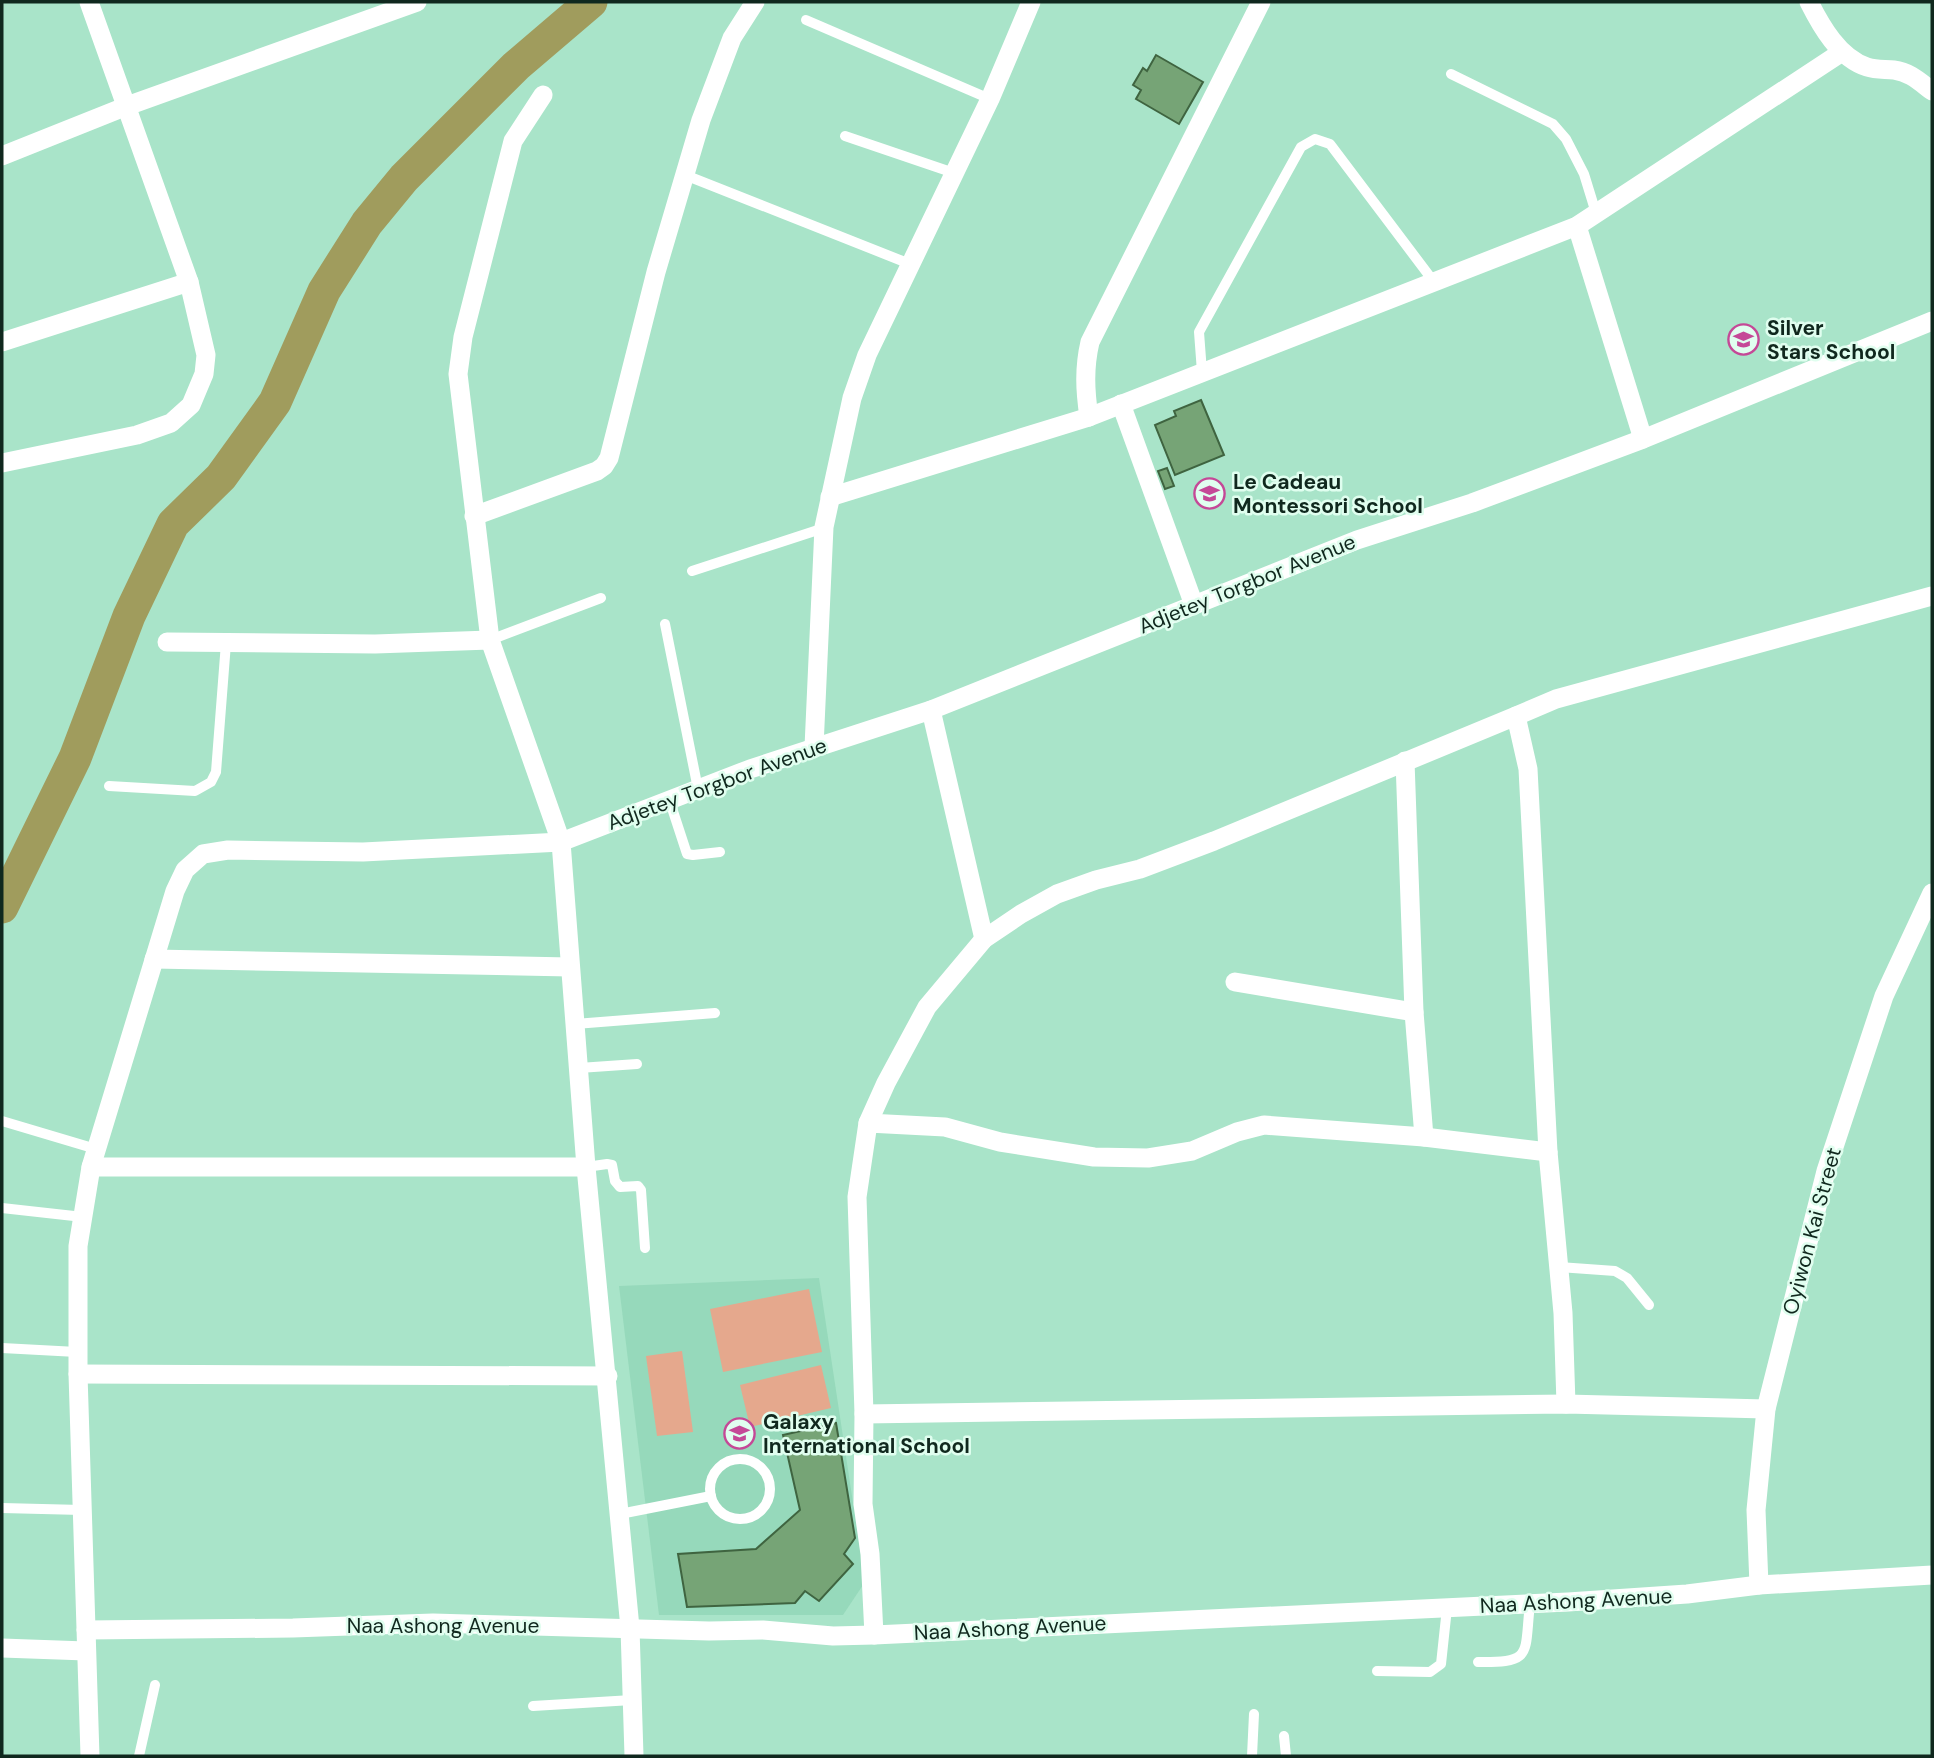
<svg xmlns="http://www.w3.org/2000/svg" width="1934" height="1758" font-family="'DM Sans',sans-serif">
	<rect width="100%" height="100%" fill="#a9e4c9"/>
	<polygon fill="#96d9bb" points="819,1278 865,1582 843,1615 659,1615 619,1286"/>
	<g fill="#e5a88d">
		<polygon points="809,1289 822,1352 723,1372 710,1309"/>
		<polygon points="682,1351 693,1432 657,1436 646,1356"/>
		<polygon points="821,1365 831,1408 750,1427 740,1385"/>
	</g>
	<g fill="none" stroke-linecap="round" stroke-linejoin="round">
		<polyline stroke="#a09c5d" stroke-width="33" points="2,907 75,758 129,616 173,524 221,477 275,402 324,291 367,223 404,178 516,66 591,2"/>
	</g>
	<g fill="#76a476" stroke="#3f6440" stroke-width="2">
		<polygon points="1156,55 1203,82 1179,124 1136,99 1141,90 1133,85 1143,68 1147,71"/>
		<polygon points="1201,400 1224,455 1175,475 1155,425 1176,416 1174,411"/>
		<polygon points="1167,468 1174,486 1165,489 1158,471"/>
		<polygon points="836,1423 855,1538 844,1554 853,1564 819,1601 805,1591 795,1603 687,1607 678,1554 756,1549 800,1510 783,1435"/>
	</g>
	<g fill="none" stroke-linecap="round" stroke-linejoin="round">
		<g stroke="#fff" stroke-width="10">
			<polyline points="806,20 990,99"/>
			<polyline points="1451,74 1553,124 1566,139 1584,174 1596,213"/>
			<polyline points="845,136 954,173"/>
			<polyline points="685,175 910,264"/>
			<polyline points="1202,372 1199,332 1301,147 1315,139 1330,144 1434,282"/>
			<polyline points="692,571 824,528"/>
			<polyline points="665,624 698,789"/>
			<polyline points="490,640 601,598"/>
			<polyline points="109,786 195,791 211,782 216,772 226,643"/>
			<polyline points="669,799 687,854 693,855 720,852"/>
			<polyline points="575,1024 715,1013"/>
			<polyline points="579,1068 637,1064"/>
			<polyline points="2,1121 96,1149"/>
			<polyline points="586,1167 607,1164 612,1165 615,1181 620,1187 638,1186 641,1190 645,1248"/>
			<polyline points="2,1208 83,1217"/>
			<polyline points="1559,1267 1615,1271 1627,1278 1649,1305"/>
			<polyline points="2,1348 77,1352"/>
			<circle cx="740" cy="1489" r="30"/>
			<polyline points="2,1508 82,1510"/>
			<polyline points="620,1514 711,1496"/>
			<path d="M1478 1662C1534 1663 1524 1654 1530 1604"/>
			<polyline points="1377,1671 1430,1672 1441,1664 1447,1608"/>
			<polyline points="533,1706 632,1700"/>
			<polyline points="1284,1736 1286,1756"/>
			<polyline points="139,1756 155,1685"/>
			<polyline points="1252,1756 1254,1714"/>
		</g>
		<g stroke="#fff" stroke-width="19">
			<path d="M1809 2C1821 26 1839 58 1867 67 1876 70 1885 69 1894 70 1910 72 1920 82 1932 91"/>
			<polyline points="543,95 513,141 463,337 458,374 490,640 561,842 586,1167 630,1628 634,1756"/>
			<polyline points="2,156 127,106 417,2"/>
			<polyline points="1577,226 1643,439"/>
			<polyline points="2,342 189,282"/>
			<polyline points="1121,404 1194,605"/>
			<path d="M1089 417C1085 390 1084 368 1090 342L1261 2"/>
			<polyline points="2,463 137,435 171,423 191,405 204,374 206,355 189,282 89,2"/>
			<polyline points="830,497 1089,417 1577,226 1842,52"/>
			<polyline points="474,516 597,471 604,466 609,458 656,272 701,120 732,38 755,2"/>
			<polyline points="167,642 375,644 490,640"/>
			<polyline points="931,710 984,939"/>
			<polyline points="1516,716 1556,699 1932,596"/>
			<polyline points="814,747 824,527 852,398 867,355 990,99 1031,2"/>
			<polyline points="1405,761 1414,1012 1424,1137"/>
			<polyline points="154,959 570,967"/>
			<polyline points="1235,982 1414,1012"/>
			<polyline points="868,1123 945,1127 1000,1142 1094,1157 1148,1158 1192,1151 1237,1132 1264,1125 1424,1137 1548,1152"/>
			<polyline points="91,1167 586,1167"/>
			<polyline points="78,1374 608,1376"/>
			<polyline points="864,1414 1566,1404 1766,1409"/>
			<polyline points="1759,1585 1756,1510 1766,1409 1826,1171 1884,996 1932,893"/>
			<polyline points="86,1630 293,1628 433,1623 709,1631 763,1630 833,1636 874,1635 1568,1602 1687,1594 1759,1585 1932,1575"/>
			<polyline points="874,1635 870,1554 863,1504 864,1414 857,1197 868,1123 886,1083 927,1007 984,939 1021,914 1057,894 1096,880 1140,869 1214,841 1516,716 1528,769 1548,1152 1563,1313 1566,1404"/>
			<polyline points="2,1648 86,1651"/>
			<polyline points="90,1756 78,1374 78,1246 91,1167 175,891 185,870 203,854 228,850 363,852 561,842 750,769 931,710 1357,540 1472,503 1643,439 1932,321"/>
		</g>
	</g>
	<defs>
		<symbol id="school-ring" viewBox="-11 -11 22 22"><circle r="9.5" fill="#e0feef" stroke="#c54897" stroke-width="1.5"/><path d="M0-5L7-2L0 1L-7-2ZM-4 1L0 2.5L4 1V4Q0 6-4 4Z" fill="#c54897"/></symbol>
	</defs>
	<g fill-rule="evenodd">
		<use href="#school-ring" x="1726" y="322" width="35" height="35"/>
		<use href="#school-ring" x="1192" y="476" width="35" height="35"/>
		<use href="#school-ring" x="722" y="1416" width="35" height="35"/>
	</g>
	<g text-anchor="middle" stroke-width="5" stroke-linejoin="round" paint-order="stroke">
		<g font-size="21" font-weight="bold" fill="#10281e" stroke="#e0feef" text-anchor="start">
			<text x="1767" y="335">Silver<tspan x="1767" dy="24">Stars School</tspan></text>
			<text x="1233" y="489">Le Cadeau<tspan x="1233" dy="24">Montessori School</tspan></text>
			<text x="763" y="1429">Galaxy<tspan x="763" dy="24">International School</tspan></text>
		</g>
		<g font-size="21" fill="#10281e" stroke="#e0feef">
			<text transform="translate(1247 584) rotate(-22)" y="7">Adjetey Torgbor Avenue</text>
			<text transform="translate(717 784) rotate(-20)" y="7">Adjetey Torgbor Avenue</text>
			<text transform="translate(1812 1231) rotate(-75)" y="7">Oyiwon Kai Street</text>
			<text transform="translate(1576 1601) rotate(-3)" y="7">Naa Ashong Avenue</text>
			<text x="443" y="1633">Naa Ashong Avenue</text>
			<text transform="translate(1010 1628) rotate(-3)" y="7">Naa Ashong Avenue</text>
		</g>
	</g>
	<rect width="1934" height="1758" fill="none" stroke="#10281e" stroke-width="7"/>
</svg>
